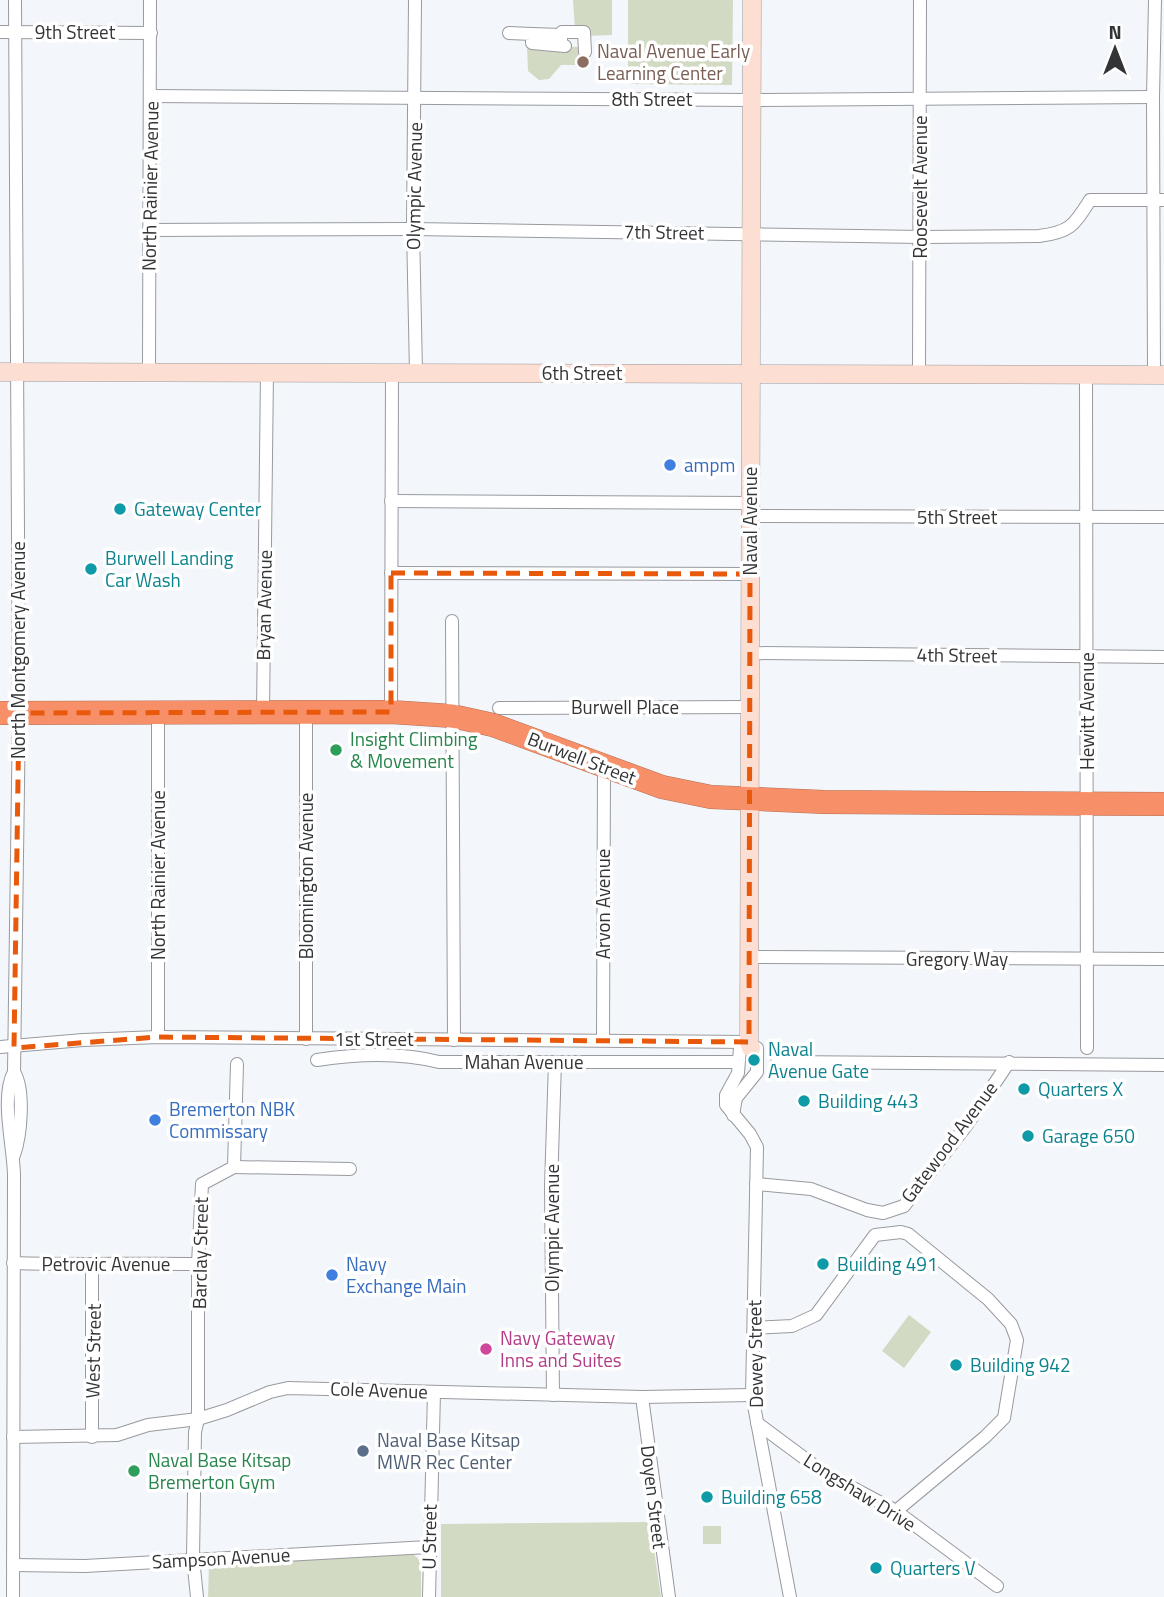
<svg xmlns="http://www.w3.org/2000/svg" width="1164" height="1597" font-family="'Titillium Web',sans-serif">
	<rect width="100%" height="100%" fill="#f3f6fb"/>
	<g fill="#d3dac3">
		<polygon points="573,0 612,0 612,35 585,36 575,30"/>
		<polygon points="628,0 733,0 732,85 632,84 628,80"/>
		<polygon points="527,45 579,47 577,65 561,65 549,79 539,80 528,71"/>
		<polygon points="909,1315 931,1332 904,1368 882,1351"/>
		<polygon points="650,1522 661,1597 441,1597 441,1524"/>
		<rect x="703" y="1526" width="18" height="18"/>
		<path d="M401 1553C411 1553 417 1554 421 1564V1597H208L209 1566Z"/>
	</g>
	<g fill="none" stroke-linecap="round" stroke-linejoin="round">
		<defs>
			<g id="street">
				<polyline points="415,0 413,229 416,372"/>
				<polyline points="0,32 151,33"/>
				<polyline points="509,33 532,34 532,43 565,46"/>
				<polyline points="532,34 561,35 561,40"/>
				<polyline points="561,35 562,32 584,32 585,52"/>
				<polyline points="150,96 752,100 1153,97"/>
				<path d="M149 230 413 229 921 237 1039 236C1071 232 1074 225 1090 200H1164"/>
				<polyline points="149,372 150,0"/>
				<polyline points="919,374 920,0"/>
				<polyline points="1086,375 1087,1048"/>
				<polyline points="1154,375 1153,97 1155,0"/>
				<polyline points="391,501 751,503"/>
				<polyline points="750,516 1164,517"/>
				<polyline points="391,573 750,574"/>
				<polyline points="452,621 454,1040"/>
				<polyline points="750,653 1164,657"/>
				<polyline points="499,708 750,707"/>
				<polyline points="391,712 392,372"/>
				<polyline points="158,713 158,1037"/>
				<polyline points="263,713 267,372"/>
				<polyline points="306,713 306,1039"/>
				<polyline points="749,957 1164,959"/>
				<polyline points="603,1040 604,767"/>
				<polyline points="0,1047 83,1040 158,1037 749,1042"/>
				<polyline points="740,1048 738,1073 726,1095 726,1105 750,1134 757,1147 752,1395 790,1597"/>
				<path d="M317 1060C356 1054 400 1052 439 1062H732"/>
				<polyline points="777,1062 1164,1065"/>
				<path d="M14 1072C25 1090 21 1135 14 1155"/>
				<polyline points="733,1115 736,1098 757,1072 757,1048"/>
				<polyline points="234,1167 350,1169"/>
				<polyline points="756,1184 811,1189 867,1210 883,1213 904,1206 966,1126 1009,1062"/>
				<path d="M13 1263C75 1265 137 1263 198 1264"/>
				<polyline points="754,1328 792,1326 816,1315 875,1235 901,1232 908,1234 988,1299 1011,1324 1017,1340 1004,1418 985,1437 896,1511"/>
				<polyline points="553,1395 551,1186 555,1062"/>
				<polyline points="642,1397 669,1597"/>
				<polyline points="757,1423 823,1472 896,1511 997,1586"/>
				<polyline points="13,1437 117,1435 148,1425 198,1419 227,1410 270,1392 288,1388 642,1397 752,1395"/>
				<polyline points="92,1437 92,1265"/>
				<polyline points="13,1565 85,1566 428,1547"/>
				<path d="M13 1597 14 1176C14 1148 0 1097 14 1072L19 713 15 0"/>
				<polyline points="197,1597 193,1558 195,1432 198,1419 198,1264 202,1184 234,1167 237,1064"/>
				<polyline points="429,1597 434,1392"/>
			</g>
			<g id="secondary">
				<polyline points="0,372 1164,375"/>
				<polyline points="751,1048 749,1042 752,0"/>
			</g>
			<polyline id="highway" points="0,713 391,712 452,716 493,725 662,787 711,797 824,802 1164,804"/>
		</defs>
		<use href="#street" stroke="#989a9f" stroke-width="14"/>
		<use href="#secondary" stroke="#989a9f" stroke-width="19"/>
		<use href="#highway" stroke="#b27056" stroke-width="24"/>
		<use href="#street" stroke="#fff" stroke-width="12"/>
		<use href="#secondary" stroke="#fdded2" stroke-width="18"/>
		<use href="#highway" stroke="#f79068" stroke-width="23"/>
	</g>
	<path fill="none" stroke="#e8590c" stroke-width="5" stroke-dasharray="14 9" stroke-linejoin="round" d="M391 573 750 574 749 1042 158 1037 14 1048 19 713 391 712Z"/>
	<circle fill="#8d6e63" stroke="#fff" stroke-width="2.5" cx="583" cy="62" r="7"/>
	<g fill="#3f7fe0" stroke="#fff" stroke-width="2.5">
		<circle cx="670" cy="465" r="7"/>
		<circle cx="155" cy="1120" r="7"/>
		<circle cx="332" cy="1275" r="7"/>
	</g>
	<g fill="#0f9aa8" stroke="#fff" stroke-width="2.5">
		<circle cx="120" cy="509" r="7"/>
		<circle cx="91" cy="569" r="7"/>
		<circle cx="754" cy="1060" r="7"/>
		<circle cx="1024" cy="1089" r="7"/>
		<circle cx="804" cy="1101" r="7"/>
		<circle cx="1028" cy="1136" r="7"/>
		<circle cx="823" cy="1264" r="7"/>
		<circle cx="956" cy="1365" r="7"/>
		<circle cx="707" cy="1497" r="7"/>
		<circle cx="876" cy="1568" r="7"/>
	</g>
	<g fill="#2e9e5b" stroke="#fff" stroke-width="2.5">
		<circle cx="336" cy="750" r="7"/>
		<circle cx="134" cy="1471" r="7"/>
	</g>
	<circle fill="#d1479c" stroke="#fff" stroke-width="2.5" cx="486" cy="1349" r="7"/>
	<circle fill="#5c6f8a" stroke="#fff" stroke-width="2.5" cx="363" cy="1451" r="7"/>
	<g text-anchor="middle" stroke-width="7" stroke-linejoin="round" paint-order="stroke">
		<g font-size="19" fill="#333436" stroke="#fff">
			<text x="75" y="39">9th Street</text>
			<text x="652" y="106">8th Street</text>
			<text transform="translate(150 186) rotate(-89)" y="7">North Rainier Avenue</text>
			<text transform="translate(414 186) rotate(-89)" y="7">Olympic Avenue</text>
			<text transform="translate(920 187) rotate(-90)" y="7">Roosevelt Avenue</text>
			<text transform="translate(664 232) rotate(1)" y="7">7th Street</text>
			<text x="582" y="380">6th Street</text>
			<text x="957" y="524">5th Street</text>
			<text transform="translate(750 521) rotate(-90)" y="7">Naval Avenue</text>
			<text transform="translate(264 605) rotate(-89)" y="7">Bryan Avenue</text>
			<text transform="translate(18 650) rotate(-90)" y="7">North Montgomery Avenue</text>
			<text transform="translate(957 655) rotate(1)" y="7">4th Street</text>
			<text x="625" y="714">Burwell Place</text>
			<text transform="translate(1087 711) rotate(-90)" y="7">Hewitt Avenue</text>
			<text transform="translate(582 758) rotate(21)" y="7">Burwell Street</text>
			<text transform="translate(158 875) rotate(-90)" y="7">North Rainier Avenue</text>
			<text transform="translate(306 876) rotate(-90)" y="7">Bloomington Avenue</text>
			<text transform="translate(603 904) rotate(-90)" y="7">Arvon Avenue</text>
			<text x="957" y="966">Gregory Way</text>
			<text x="374" y="1046">1st Street</text>
			<text x="524" y="1069">Mahan Avenue</text>
			<text transform="translate(949 1142) rotate(-53)" y="7">Gatewood Avenue</text>
			<text transform="translate(552 1228) rotate(-90)" y="7">Olympic Avenue</text>
			<text transform="translate(200 1253) rotate(-89)" y="7">Barclay Street</text>
			<text x="106" y="1271">Petrovic Avenue</text>
			<text transform="translate(93 1351) rotate(-89)" y="7">West Street</text>
			<text transform="translate(755 1354) rotate(-91)" y="7">Dewey Street</text>
			<text transform="translate(379 1390) rotate(2)" y="7">Cole Avenue</text>
			<text transform="translate(860 1492) rotate(32)" y="7">Longshaw Drive</text>
			<text transform="translate(654 1497) rotate(83)" y="7">Doyen Street</text>
			<text transform="translate(429 1537) rotate(-89)" y="7">U Street</text>
			<text transform="translate(221 1558) rotate(-3)" y="7">Sampson Avenue</text>
		</g>
		<g font-size="19" fill="#785e54" stroke="#fff" text-anchor="start">
			<text x="597" y="58">Naval Avenue Early<tspan x="597" dy="22">Learning Center</tspan></text>
		</g>
		<g font-size="19" fill="#366cbe" stroke="#fff" text-anchor="start">
			<text x="684" y="472">ampm</text>
			<text x="169" y="1116">Bremerton NBK<tspan x="169" dy="22">Commissary</tspan></text>
			<text x="346" y="1271">Navy<tspan x="346" dy="22">Exchange Main</tspan></text>
		</g>
		<g font-size="19" fill="#0d838f" stroke="#fff" text-anchor="start">
			<text x="134" y="516">Gateway Center</text>
			<text x="105" y="565">Burwell Landing<tspan x="105" dy="22">Car Wash</tspan></text>
			<text x="768" y="1056">Naval<tspan x="768" dy="22">Avenue Gate</tspan></text>
			<text x="1038" y="1096">Quarters X</text>
			<text x="818" y="1108">Building 443</text>
			<text x="1042" y="1143">Garage 650</text>
			<text x="837" y="1271">Building 491</text>
			<text x="970" y="1372">Building 942</text>
			<text x="721" y="1504">Building 658</text>
			<text x="890" y="1575">Quarters V</text>
		</g>
		<g font-size="19" fill="#27864d" stroke="#fff" text-anchor="start">
			<text x="350" y="746">Insight Climbing<tspan x="350" dy="22">&amp; Movement</tspan></text>
			<text x="148" y="1467">Naval Base Kitsap<tspan x="148" dy="22">Bremerton Gym</tspan></text>
		</g>
		<g font-size="19" fill="#b23c85" stroke="#fff" text-anchor="start">
			<text x="500" y="1345">Navy Gateway<tspan x="500" dy="22">Inns and Suites</tspan></text>
		</g>
		<g font-size="19" fill="#4e5e75" stroke="#fff" text-anchor="start">
			<text x="377" y="1447">Naval Base Kitsap<tspan x="377" dy="22">MWR Rec Center</tspan></text>
		</g>
	</g>
	<g transform="translate(1115 49)" stroke="#ffffff" stroke-width="5" paint-order="stroke">
	<path d="M0-5L12 26L0 18L-12 26Z" fill="#333436"/>
	<text y="-10" font-size="19" font-weight="bold" text-anchor="middle" fill="#333436">N</text>
	</g>
</svg>
